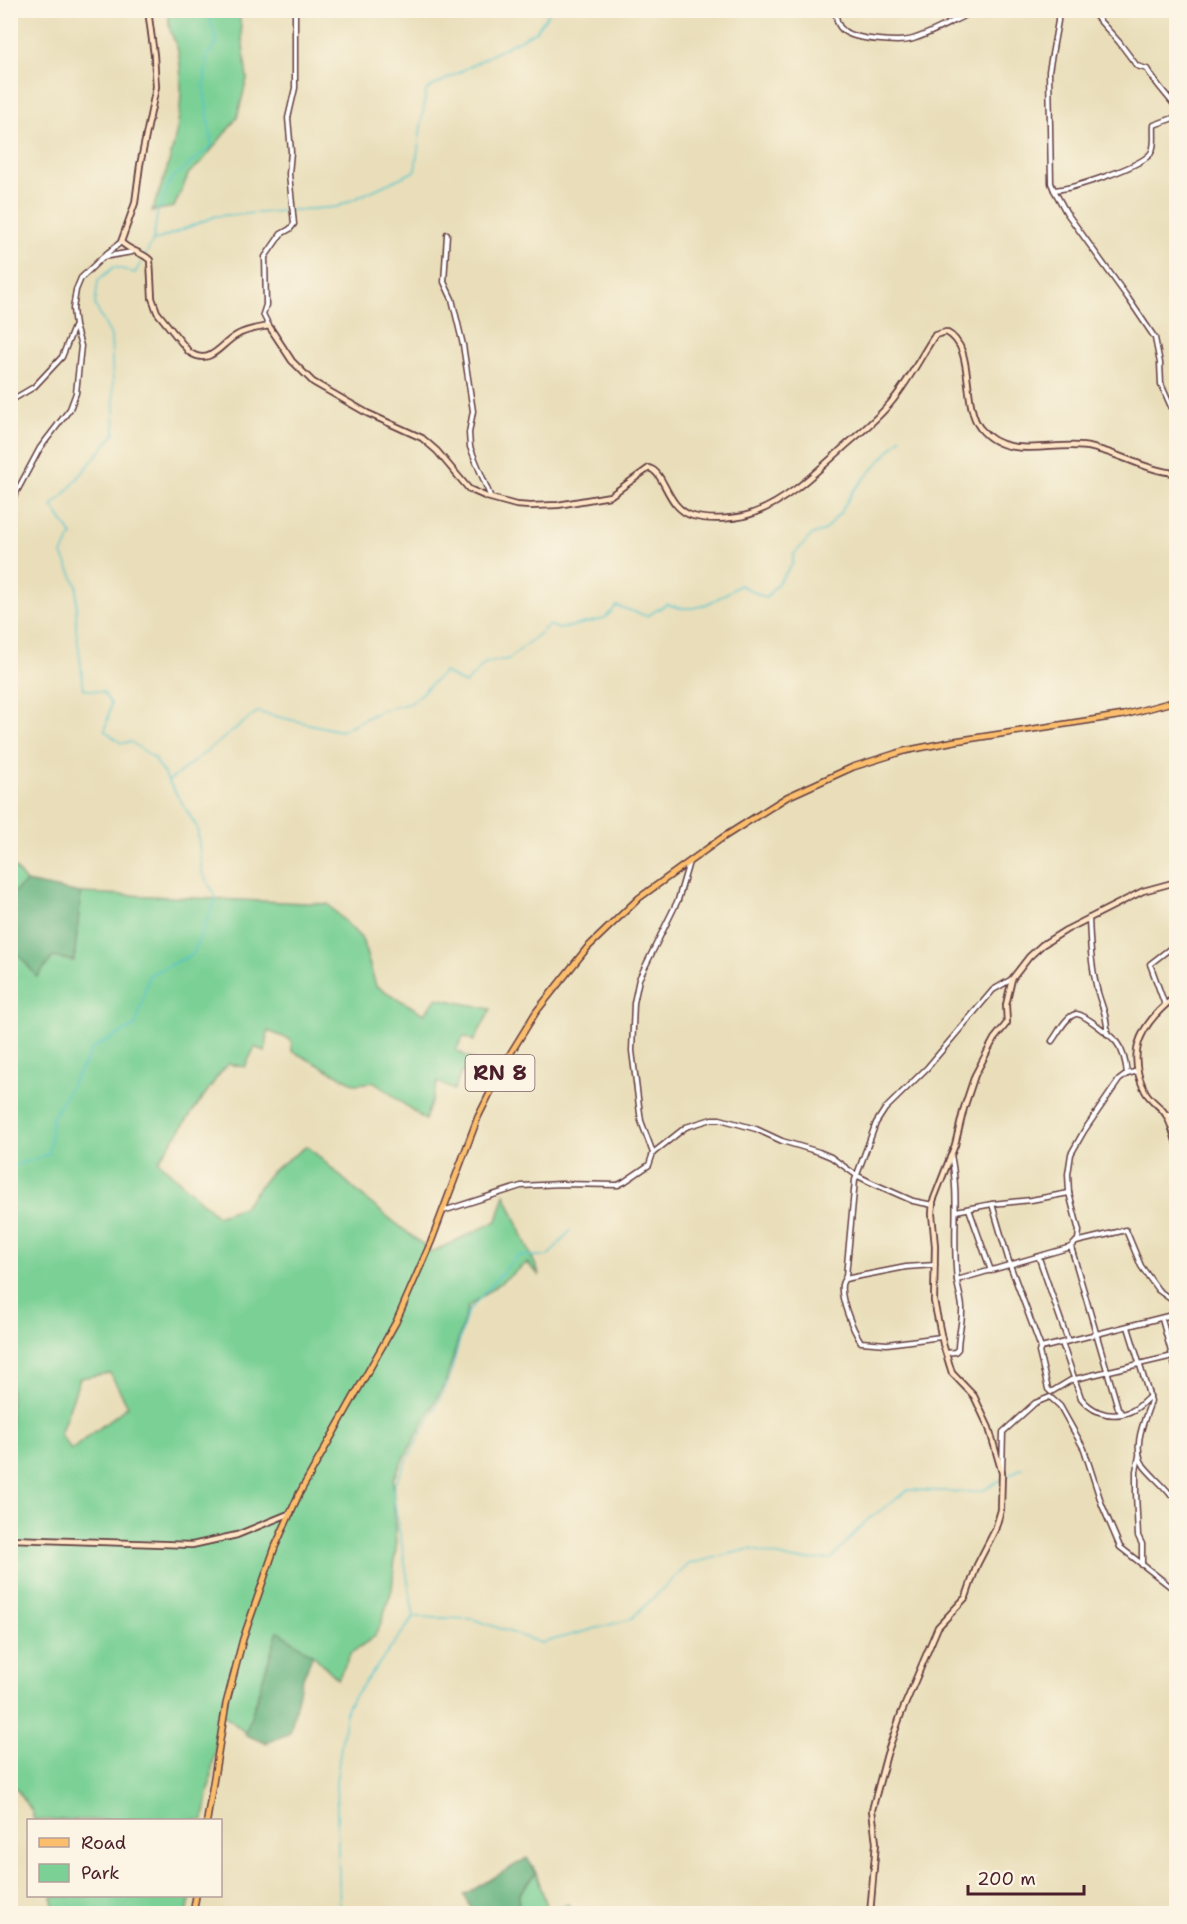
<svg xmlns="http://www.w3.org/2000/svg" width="1187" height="1924" font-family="'Shantell Sans',sans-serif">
	<rect width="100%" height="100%" fill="#fcf5e5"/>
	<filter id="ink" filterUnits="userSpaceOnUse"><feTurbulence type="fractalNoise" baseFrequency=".0167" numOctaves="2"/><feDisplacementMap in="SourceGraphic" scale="12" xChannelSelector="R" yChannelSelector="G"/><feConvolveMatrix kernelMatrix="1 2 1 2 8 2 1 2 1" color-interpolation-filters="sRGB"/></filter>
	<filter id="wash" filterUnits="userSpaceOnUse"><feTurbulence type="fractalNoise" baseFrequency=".008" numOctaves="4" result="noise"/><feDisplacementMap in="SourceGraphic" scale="24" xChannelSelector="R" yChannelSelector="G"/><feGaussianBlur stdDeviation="1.35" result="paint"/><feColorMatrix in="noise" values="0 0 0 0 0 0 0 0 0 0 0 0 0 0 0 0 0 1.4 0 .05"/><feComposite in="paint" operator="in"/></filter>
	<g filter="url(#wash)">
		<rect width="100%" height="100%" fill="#e9deb9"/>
		<g fill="#7ad095" stroke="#627860" stroke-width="1.5" fill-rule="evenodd">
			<path d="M168 11H239L247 79 237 118 201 163 189 173 174 207 152 211C172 160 188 106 178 51 176 43 172 37 170 29 168 23 169 17 168 11Z"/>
			<polygon points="11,863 26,882 12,894 11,916"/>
			<path d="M81 893 328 904 362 939 376 986 424 1014 437 998 491 1009 474 1041 464 1036 456 1050 476 1062 471 1077 462 1071 454 1090 438 1082 425 1120 375 1082 355 1084 292 1051 291 1040 268 1031 265 1052 255 1047 245 1067 228 1064 218 1076 158 1161 217 1216 243 1207 272 1171 307 1146 369 1202 432 1252 497 1221 505 1194 540 1276 527 1263 468 1307 446 1381 393 1479 396 1548 392 1589 380 1626 374 1637 351 1653 338 1679 313 1655 278 1631 246 1733 221 1713 204 1820H34L32 1811 11 1781 10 945 37 976 53 957 74 960ZM110 1373 128 1406 71 1450 60 1434 80 1378Z"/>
			<polygon points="536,1873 549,1912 568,1904 574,1913 518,1914 519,1894"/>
			<polygon points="51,1896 191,1896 187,1914 55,1913"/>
		</g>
		<g fill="#63b27e" stroke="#566854" stroke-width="1.5">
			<polygon points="26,882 81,893 74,961 53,957 37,977 11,945 12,894"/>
			<polygon points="278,1631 313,1655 301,1682 290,1733 267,1743 245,1735"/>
			<polygon points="527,1858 536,1873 519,1894 518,1913 474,1913 464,1895"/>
		</g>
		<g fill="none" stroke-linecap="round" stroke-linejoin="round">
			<g stroke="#56c4cc" stroke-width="1.5">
				<polyline points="154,241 216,216 337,207 415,171 426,90 536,31 551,10"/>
				<path d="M170 780 257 712 340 731 382 710 411 703 444 672 465 684 485 663 509 659 549 625 559 629 604 619 617 606 647 616 667 604C697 616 715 600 740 585L766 598 792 565 794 554 813 534 823 532 840 513 853 491 901 438"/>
				<polyline points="10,1167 49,1154 52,1118 93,1048 136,1025 149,975 193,954 216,898 202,872 197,827 154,758 131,742 121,743 105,731 111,704 103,692 84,689 76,629 77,586 62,554 72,535 52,506 64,495 115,433 111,336 95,305 98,280 114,267 135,273 153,241 157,214 171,179 212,146 204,89 207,55 217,43 207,10"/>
				<polyline points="1004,1478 1022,1468"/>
				<polyline points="416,1617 473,1619 541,1643 631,1619 689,1564 750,1549 795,1560 831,1559 865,1522 908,1490 970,1492 984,1490 1000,1480"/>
				<polyline points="340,1914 336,1781 347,1706 414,1617 393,1493 395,1483 448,1383 467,1313 517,1256 548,1256 570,1231"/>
			</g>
		</g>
	</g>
	<g filter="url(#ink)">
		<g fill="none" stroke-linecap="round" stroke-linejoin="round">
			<defs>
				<g id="street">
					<path d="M836 10C836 19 837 26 844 31 855 40 901 43 913 39 936 32 956 18 978 10"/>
					<path d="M1058 10V21L1049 71 1051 183 1054 190C1072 189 1141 167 1151 153 1156 145 1153 134 1154 125L1176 117"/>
					<path d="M1090 10 1119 42 1137 66 1147 69C1155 83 1166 94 1176 107"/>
					<polyline points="1054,190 1066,212 1128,298 1155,338 1160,363 1161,384 1176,418"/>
					<polyline points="447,234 444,282 452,299 463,345 473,411 469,433 470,447 491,498"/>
					<polyline points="105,255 121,242"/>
					<polyline points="269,326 263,314 266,305 265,257 281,234 290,229 294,224 289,174 291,152 288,118 295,88 295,10"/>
					<polyline points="10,401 34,387 62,357 74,327"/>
					<polyline points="10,504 40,448 70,409 76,393 81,346 75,326 73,309 76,290 81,278 103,257 132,252"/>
					<polyline points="10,894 10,909"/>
					<path d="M1089 918C1090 942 1091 965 1097 989 1101 1005 1108 1017 1107 1034"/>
					<polyline points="1165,1005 1150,964 1176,944"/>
					<path d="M1052 1041C1058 1033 1066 1016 1076 1014 1083 1013 1113 1037 1117 1043 1124 1052 1126 1063 1127 1074"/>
					<path d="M1138 1071 1127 1074 1119 1080 1084 1131 1071 1154 1068 1174 1069 1193 1079 1231 1078 1240 1071 1247 1118 1408 1122 1414C1134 1412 1141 1405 1150 1396"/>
					<polyline points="1166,1114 1176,1118"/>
					<polyline points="653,1153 641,1121 639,1106 632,1051 634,1003 639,979 678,900 689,862"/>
					<polyline points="992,1204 1010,1265 1041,1348 1039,1352 1048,1389 1051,1392 1071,1380 1173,1356"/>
					<polyline points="969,1209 991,1271"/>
					<polyline points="443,1211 521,1186 561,1184 618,1185 624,1182 649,1165 653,1153 686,1127 712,1119 720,1119 756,1129 782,1141 819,1152 831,1157 856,1175 870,1182 913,1201 933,1205"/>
					<polyline points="956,1211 992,1204 1031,1200 1069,1193"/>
					<polyline points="1076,1242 1126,1230 1141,1266 1158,1290 1176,1303"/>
					<polyline points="1039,1258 1068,1341"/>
					<polyline points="845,1279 906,1267 935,1265"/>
					<polyline points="957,1280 1071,1247"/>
					<polyline points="1162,1319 1176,1370"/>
					<path d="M1128 1327 1151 1401C1145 1419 1131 1448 1144 1466 1151 1475 1162 1484 1170 1494"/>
					<path d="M941 1337 887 1344 861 1342C853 1330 840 1299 842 1285 842 1282 845 1279 846 1276L855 1180 876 1123 885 1109 927 1068 993 990 1012 979"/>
					<path d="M1062 1343 1081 1398C1091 1411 1106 1417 1122 1414"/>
					<polyline points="1041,1348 1176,1314"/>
					<path d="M946 1353 955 1352 958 1349C958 1336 962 1325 962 1312 963 1302 958 1291 957 1280 952 1239 960 1196 951 1155"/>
					<polyline points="1176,1388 1173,1390 1176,1417"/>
					<polyline points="1139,1456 1136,1471 1136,1493 1138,1536 1142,1544 1142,1565"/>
					<polyline points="1002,1471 1003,1432 1035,1403 1050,1397 1060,1406 1084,1449 1102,1505 1120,1547 1176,1591"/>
				</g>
				<g id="secondary">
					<path d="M148 10 154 55 156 87 140 165 135 203 121 242C131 252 142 252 150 260L152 298 157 312 189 352C211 367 220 344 237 335 247 329 258 328 269 326L292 361 313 382 367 413 422 438 437 451 469 489 487 497 516 505 530 506 558 505 610 496 649 468C666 473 666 508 693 516 711 521 740 519 756 512 790 499 818 470 844 447 861 432 879 418 893 400 910 379 921 356 935 335L946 332C976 346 961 403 980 428 1008 463 1056 439 1093 448 1121 454 1147 471 1176 473"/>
					<path d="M1176 996C1144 1021 1124 1050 1145 1091 1150 1101 1161 1106 1166 1115 1171 1123 1173 1133 1176 1141"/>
					<polyline points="10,1539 192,1545 237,1535 291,1513"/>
					<polyline points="870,1914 876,1843 872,1810 887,1754 901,1714 938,1627 966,1597 977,1565 995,1530 1001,1510 1002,1473 989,1428 974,1396 952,1373 943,1344 934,1301 935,1246 932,1214 933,1201 955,1145 964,1108 975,1075 994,1039 1007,1023 1006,1005 1012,979 1029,957 1042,945 1066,930 1143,891 1176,882"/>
				</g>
				<g id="primary">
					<polyline points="207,1820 226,1704 243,1639 275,1547 299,1494 396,1322 431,1242 478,1117 507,1059 536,1012 587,948 639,898 722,838 787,797 853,767 904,751 955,741 1124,715 1176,701"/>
					<polyline points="193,1914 196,1896"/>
				</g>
			</defs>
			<use href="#street" stroke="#623c40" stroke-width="7"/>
			<use href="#secondary" stroke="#623c40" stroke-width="8"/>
			<use href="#primary" stroke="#623c40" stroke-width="8"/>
			<use href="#street" stroke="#fff" stroke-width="4"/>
			<use href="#secondary" stroke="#fde5c5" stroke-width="4.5"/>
			<use href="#primary" stroke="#fabe6d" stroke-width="5"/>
		</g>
	</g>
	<g text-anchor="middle" stroke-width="4.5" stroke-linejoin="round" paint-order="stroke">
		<rect fill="#fcf5e5" stroke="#7f5f63" stroke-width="1.5" x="465.5" y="1055" width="69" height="36" rx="4.5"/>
		<g font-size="21" font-weight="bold" fill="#4a1f2b">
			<text x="500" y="1080">RN 8</text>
		</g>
	</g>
	<rect width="1187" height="1924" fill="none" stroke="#fcf5e5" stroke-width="36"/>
	<rect x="27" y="1819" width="195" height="78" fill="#fcf5e5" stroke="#b59f9b" stroke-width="1.5"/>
	<rect x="39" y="1838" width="30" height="9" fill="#fabe6d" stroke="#b59f9b" stroke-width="1.5"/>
	<text x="81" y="1849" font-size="18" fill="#4a1f2b">Road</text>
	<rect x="39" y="1864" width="30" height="18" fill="#7ad095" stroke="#b59f9b" stroke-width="1.5"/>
	<text x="81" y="1879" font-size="18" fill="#4a1f2b">Park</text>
	<path d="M968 1885v9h116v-9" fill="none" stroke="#4a1f2b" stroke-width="3"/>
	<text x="977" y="1885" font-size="18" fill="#4a1f2b" stroke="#fcf5e5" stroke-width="4.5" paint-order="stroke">200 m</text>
</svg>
